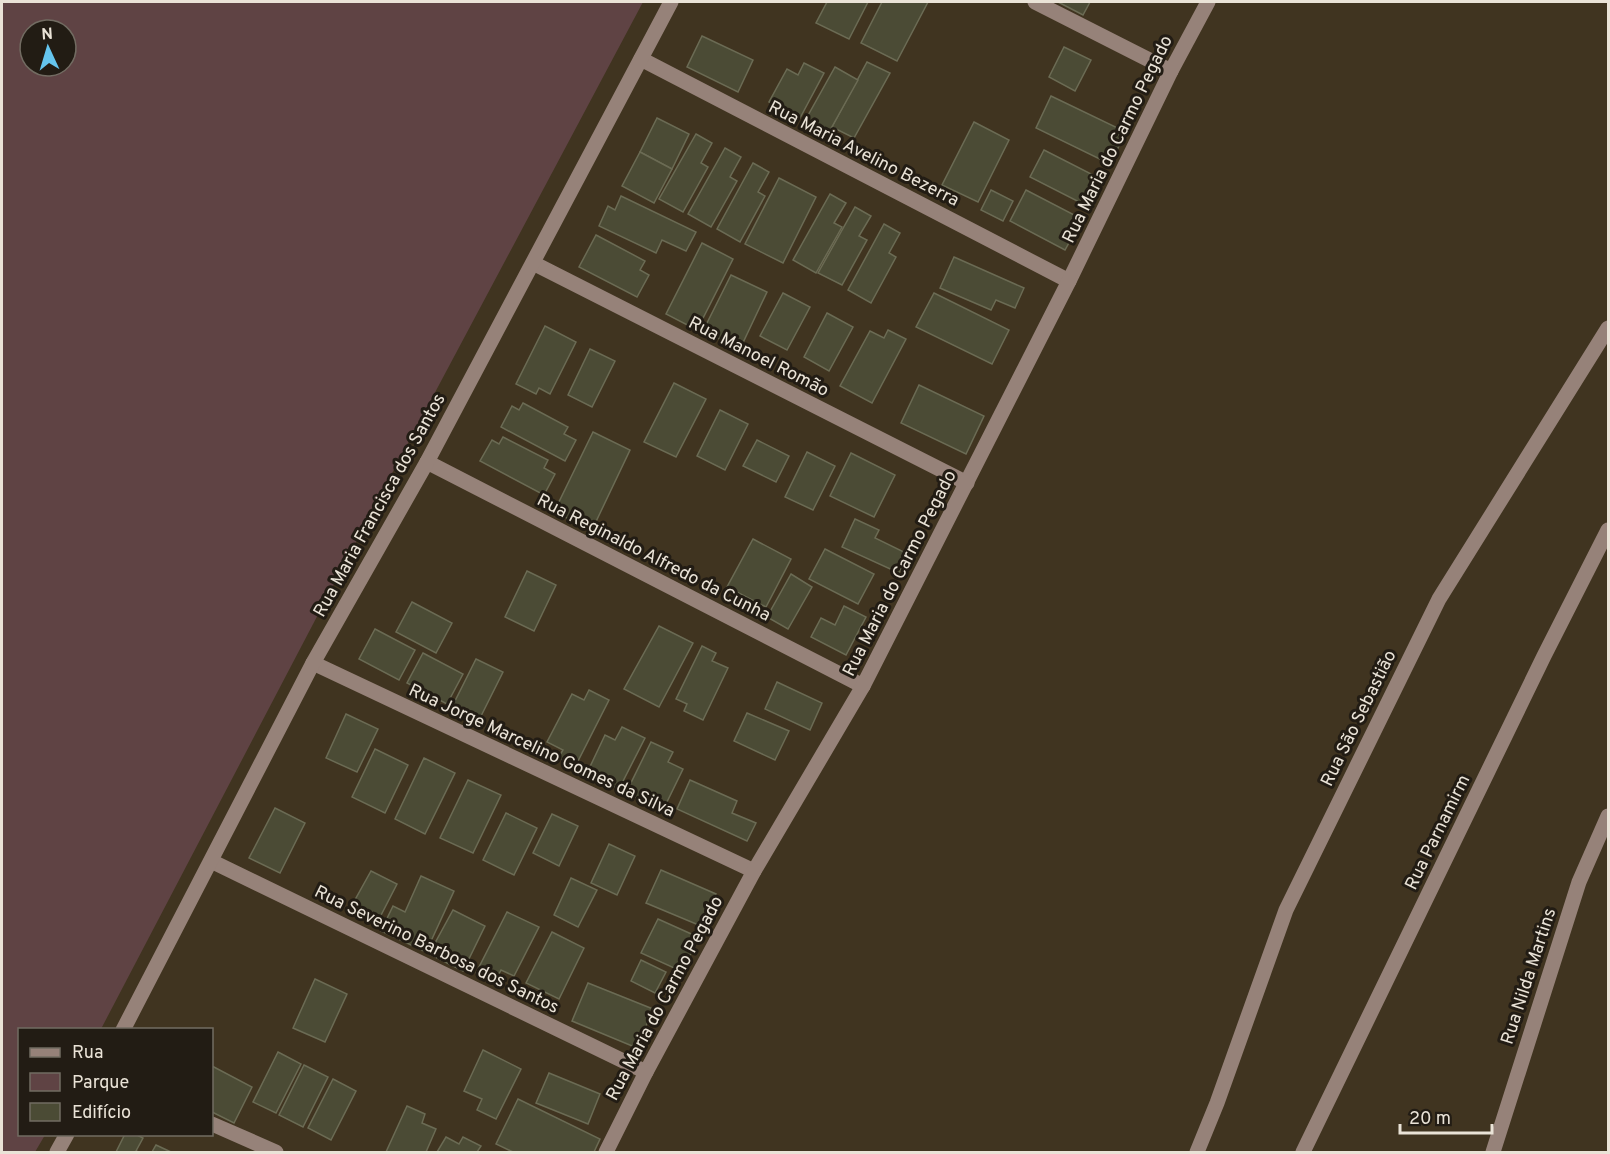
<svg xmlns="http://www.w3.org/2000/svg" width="1610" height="1154" font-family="Overpass,sans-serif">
	<rect width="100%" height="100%" fill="#403420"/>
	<path fill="#5f4344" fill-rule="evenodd" d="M2 2H643L399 460 101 1029 20 1030V1134L45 1135 35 1152H2ZM30 30H66V66H30Z"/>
	<g fill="#4b4b35" stroke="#6b6b54" stroke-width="1.5">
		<polygon points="827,2 868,2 849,39 816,23"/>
		<polygon points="882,2 928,2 897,61 861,43"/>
		<polygon points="1058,2 1090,2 1083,15"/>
		<polygon points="702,36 753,60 738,92 687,67"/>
		<polygon points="1064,47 1091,60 1075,91 1049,77"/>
		<polygon points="867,62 890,73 854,138 832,127"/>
		<polygon points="804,63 824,73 800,118 769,102 787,69 798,75"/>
		<polygon points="835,67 858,80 829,132 806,119"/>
		<polygon points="1051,96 1126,132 1110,164 1036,128"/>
		<polygon points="657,118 689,134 672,169 640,152"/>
		<polygon points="974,122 1009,140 978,202 942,185"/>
		<polygon points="696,134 712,143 701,163 708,167 683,212 659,199"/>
		<polygon points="725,148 741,157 730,177 737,181 711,227 688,214"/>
		<polygon points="1044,150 1101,179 1087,206 1030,177"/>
		<polygon points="640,152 672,169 654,203 622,186"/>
		<polygon points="753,163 769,172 758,192 765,196 740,242 717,229"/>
		<polygon points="779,178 816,197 783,263 745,244"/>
		<polygon points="991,190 1013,201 1003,221 981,210"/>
		<polygon points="1026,190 1082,219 1065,250 1010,221"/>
		<polygon points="830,194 846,203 834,223 842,227 816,273 793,260"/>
		<polygon points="621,196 696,232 686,251 662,240 656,253 599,226 608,206 615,210"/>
		<polygon points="855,207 871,216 859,236 867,240 842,285 818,273"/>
		<polygon points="884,224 900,233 889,253 896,257 871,303 848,290"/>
		<polygon points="596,235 645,261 640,270 649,275 637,297 579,267"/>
		<polygon points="702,243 733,259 697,330 666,314"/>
		<polygon points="954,257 1024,288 1015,308 996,300 991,310 940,288"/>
		<polygon points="731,275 767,292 740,349 703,331"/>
		<polygon points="783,293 810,307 787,350 760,336"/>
		<polygon points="934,293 1009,330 992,364 916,327"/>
		<polygon points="827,313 853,327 829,371 804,357"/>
		<polygon points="545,326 576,342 550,394 539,388 536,394 516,384"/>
		<polygon points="888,330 906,339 872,403 840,386 870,331 884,338"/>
		<polygon points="590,349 615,361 592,407 568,395"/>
		<polygon points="674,383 706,399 676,457 644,442"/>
		<polygon points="919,385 984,416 966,454 901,423"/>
		<polygon points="523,403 568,427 564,434 576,440 565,461 501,427 512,406 519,410"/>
		<polygon points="720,410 748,424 725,470 697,456"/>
		<polygon points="593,432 630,450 592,530 554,512"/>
		<polygon points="503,437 548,460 544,468 555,474 544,495 480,461 492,440 499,444"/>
		<polygon points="757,440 789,456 776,482 743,466"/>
		<polygon points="807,452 835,466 813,510 785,497"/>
		<polygon points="851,453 895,475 874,517 830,496"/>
		<polygon points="855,519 879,530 875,538 908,554 899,573 842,547"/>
		<polygon points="753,539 791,559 766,607 727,587"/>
		<polygon points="825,549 874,574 858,604 809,579"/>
		<polygon points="527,571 556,585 534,631 505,617"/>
		<polygon points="791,574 812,587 788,629 767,617"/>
		<polygon points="412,602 452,623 436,653 396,632"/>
		<polygon points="844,606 866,617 846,655 811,637 821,618 835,625"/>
		<polygon points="659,626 693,643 659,707 624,689"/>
		<polygon points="375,629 415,650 399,680 359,659"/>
		<polygon points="702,646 716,653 712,661 728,668 703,720 684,711 687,704 676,699"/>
		<polygon points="423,653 463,674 447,704 407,683"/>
		<polygon points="476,659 503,672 480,718 453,705"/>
		<polygon points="777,682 822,703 810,730 765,709"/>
		<polygon points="589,690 609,700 575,767 558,758 563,750 547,742 572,694 584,700"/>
		<polygon points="747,713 789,731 775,760 734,741"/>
		<polygon points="346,714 378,729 357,772 326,758"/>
		<polygon points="622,727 645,738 619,789 587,773 605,735 615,740"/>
		<polygon points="651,742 673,752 668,762 683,769 663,810 626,793"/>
		<polygon points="375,749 408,765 385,813 352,797"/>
		<polygon points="424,758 455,773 425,834 395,819"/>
		<polygon points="468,780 501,795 473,853 440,838"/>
		<polygon points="690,780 737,801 732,813 756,823 747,841 677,809"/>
		<polygon points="275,808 305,823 280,873 249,858"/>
		<polygon points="506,813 537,828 514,875 483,860"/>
		<polygon points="552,814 578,826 559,866 533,853"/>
		<polygon points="609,844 635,856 617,895 591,883"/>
		<polygon points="661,870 716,894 701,926 646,903"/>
		<polygon points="371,871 397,884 378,921 351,907"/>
		<polygon points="421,876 454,891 426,952 381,931 393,906 405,912"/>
		<polygon points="571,878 597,890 578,927 554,915"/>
		<polygon points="453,910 485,926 463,971 429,954"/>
		<polygon points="507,912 539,927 514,976 501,970 495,982 476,973"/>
		<polygon points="658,919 698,937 683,972 641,953"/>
		<polygon points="552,932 584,948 559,999 526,983"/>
		<polygon points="641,960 666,972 655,993 631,981"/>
		<polygon points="315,979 347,994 325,1042 293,1028"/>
		<polygon points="588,983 653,1009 637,1048 572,1021"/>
		<polygon points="483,1050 521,1069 496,1119 477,1110 482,1099 464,1091"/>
		<polygon points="278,1052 301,1064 276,1113 253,1102"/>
		<polygon points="304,1065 328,1077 303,1127 279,1115"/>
		<polygon points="212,1066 252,1087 234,1123 212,1112"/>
		<polygon points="549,1073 600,1094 588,1124 536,1103"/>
		<polygon points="333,1079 356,1091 331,1140 308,1128"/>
		<polygon points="518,1099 600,1139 594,1152 513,1152 496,1144"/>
		<polygon points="407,1106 425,1114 422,1123 436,1129 426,1152 386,1152"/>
		<polygon points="125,1134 135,1134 143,1138 136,1151 139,1152 116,1152"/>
		<polygon points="446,1137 459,1144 463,1137 481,1146 477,1152 437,1152"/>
		<polygon points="156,1145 171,1152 152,1152"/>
	</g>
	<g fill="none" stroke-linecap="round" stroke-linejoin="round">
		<g stroke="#968279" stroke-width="15">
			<polyline points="1035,2 1171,71"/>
			<polyline points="641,59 1069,281"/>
			<polyline points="533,263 967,483"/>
			<polyline points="427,462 863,686"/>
			<polyline points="313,663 754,871"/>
			<polyline points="211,861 646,1072"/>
			<polyline points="123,1030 313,663 427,462 671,2"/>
			<polyline points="212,1124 276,1152"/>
			<polyline points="57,1152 67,1134"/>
			<polyline points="606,1152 646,1072 754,871 863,686 1069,281 1171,71 1208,2"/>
			<polyline points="1197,1152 1217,1103 1286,910 1439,599 1608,328"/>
			<polyline points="1303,1152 1544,656 1608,530"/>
			<polyline points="1493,1152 1579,882 1608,816"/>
		</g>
	</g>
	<g text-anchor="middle" stroke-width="6" stroke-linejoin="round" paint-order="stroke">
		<g font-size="18" fill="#eae3d7" stroke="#221c14">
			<text transform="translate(1117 139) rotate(-64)" y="6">Rua Maria do Carmo Pegado</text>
			<text transform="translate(864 153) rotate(27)" y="6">Rua Maria Avelino Bezerra</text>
			<text transform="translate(759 356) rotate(27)" y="6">Rua Manoel Romão</text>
			<text transform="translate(379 505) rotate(-61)" y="6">Rua Maria Francisca dos Santos</text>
			<text transform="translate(654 557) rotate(27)" y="6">Rua Reginaldo Alfredo da Cunha</text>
			<text transform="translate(899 573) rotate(-63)" y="6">Rua Maria do Carmo Pegado</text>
			<text transform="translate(1358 718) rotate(-64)" y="6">Rua São Sebastião</text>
			<text transform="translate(542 750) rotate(25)" y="6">Rua Jorge Marcelino Gomes da Silva</text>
			<text transform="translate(1437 832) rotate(-64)" y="6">Rua Parnamirm</text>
			<text transform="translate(437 949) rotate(26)" y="6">Rua Severino Barbosa dos Santos</text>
			<text transform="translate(1528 976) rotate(-72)" y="6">Rua Nilda Martins</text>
			<text transform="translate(664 998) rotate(-62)" y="6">Rua Maria do Carmo Pegado</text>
		</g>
	</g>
	<rect width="1610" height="1154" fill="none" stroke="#eae3d7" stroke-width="6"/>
	<rect x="18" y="1028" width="195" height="108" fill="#221c14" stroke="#726c62" stroke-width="1.5"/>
	<rect x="30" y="1048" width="30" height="9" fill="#968279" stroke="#726c62" stroke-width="1.5"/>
	<text x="72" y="1058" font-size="18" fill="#eae3d7">Rua</text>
	<rect x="30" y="1073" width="30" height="18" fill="#5f4344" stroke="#726c62" stroke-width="1.5"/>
	<text x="72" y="1088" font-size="18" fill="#eae3d7">Parque</text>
	<rect x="30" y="1103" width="30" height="18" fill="#4b4b35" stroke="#726c62" stroke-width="1.5"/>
	<text x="72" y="1118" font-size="18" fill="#eae3d7">Edifício</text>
	<g transform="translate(48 48) rotate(356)"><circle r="28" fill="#221c14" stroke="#726c62" stroke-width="1.5"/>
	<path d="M0-4.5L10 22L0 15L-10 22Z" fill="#65c5ee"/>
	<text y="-9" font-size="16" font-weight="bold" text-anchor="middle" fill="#eae3d7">N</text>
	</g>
	<path d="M1400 1124v9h92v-9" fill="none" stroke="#eae3d7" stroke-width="3"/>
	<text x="1409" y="1124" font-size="18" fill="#eae3d7" stroke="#221c14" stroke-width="4.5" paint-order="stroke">20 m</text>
</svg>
